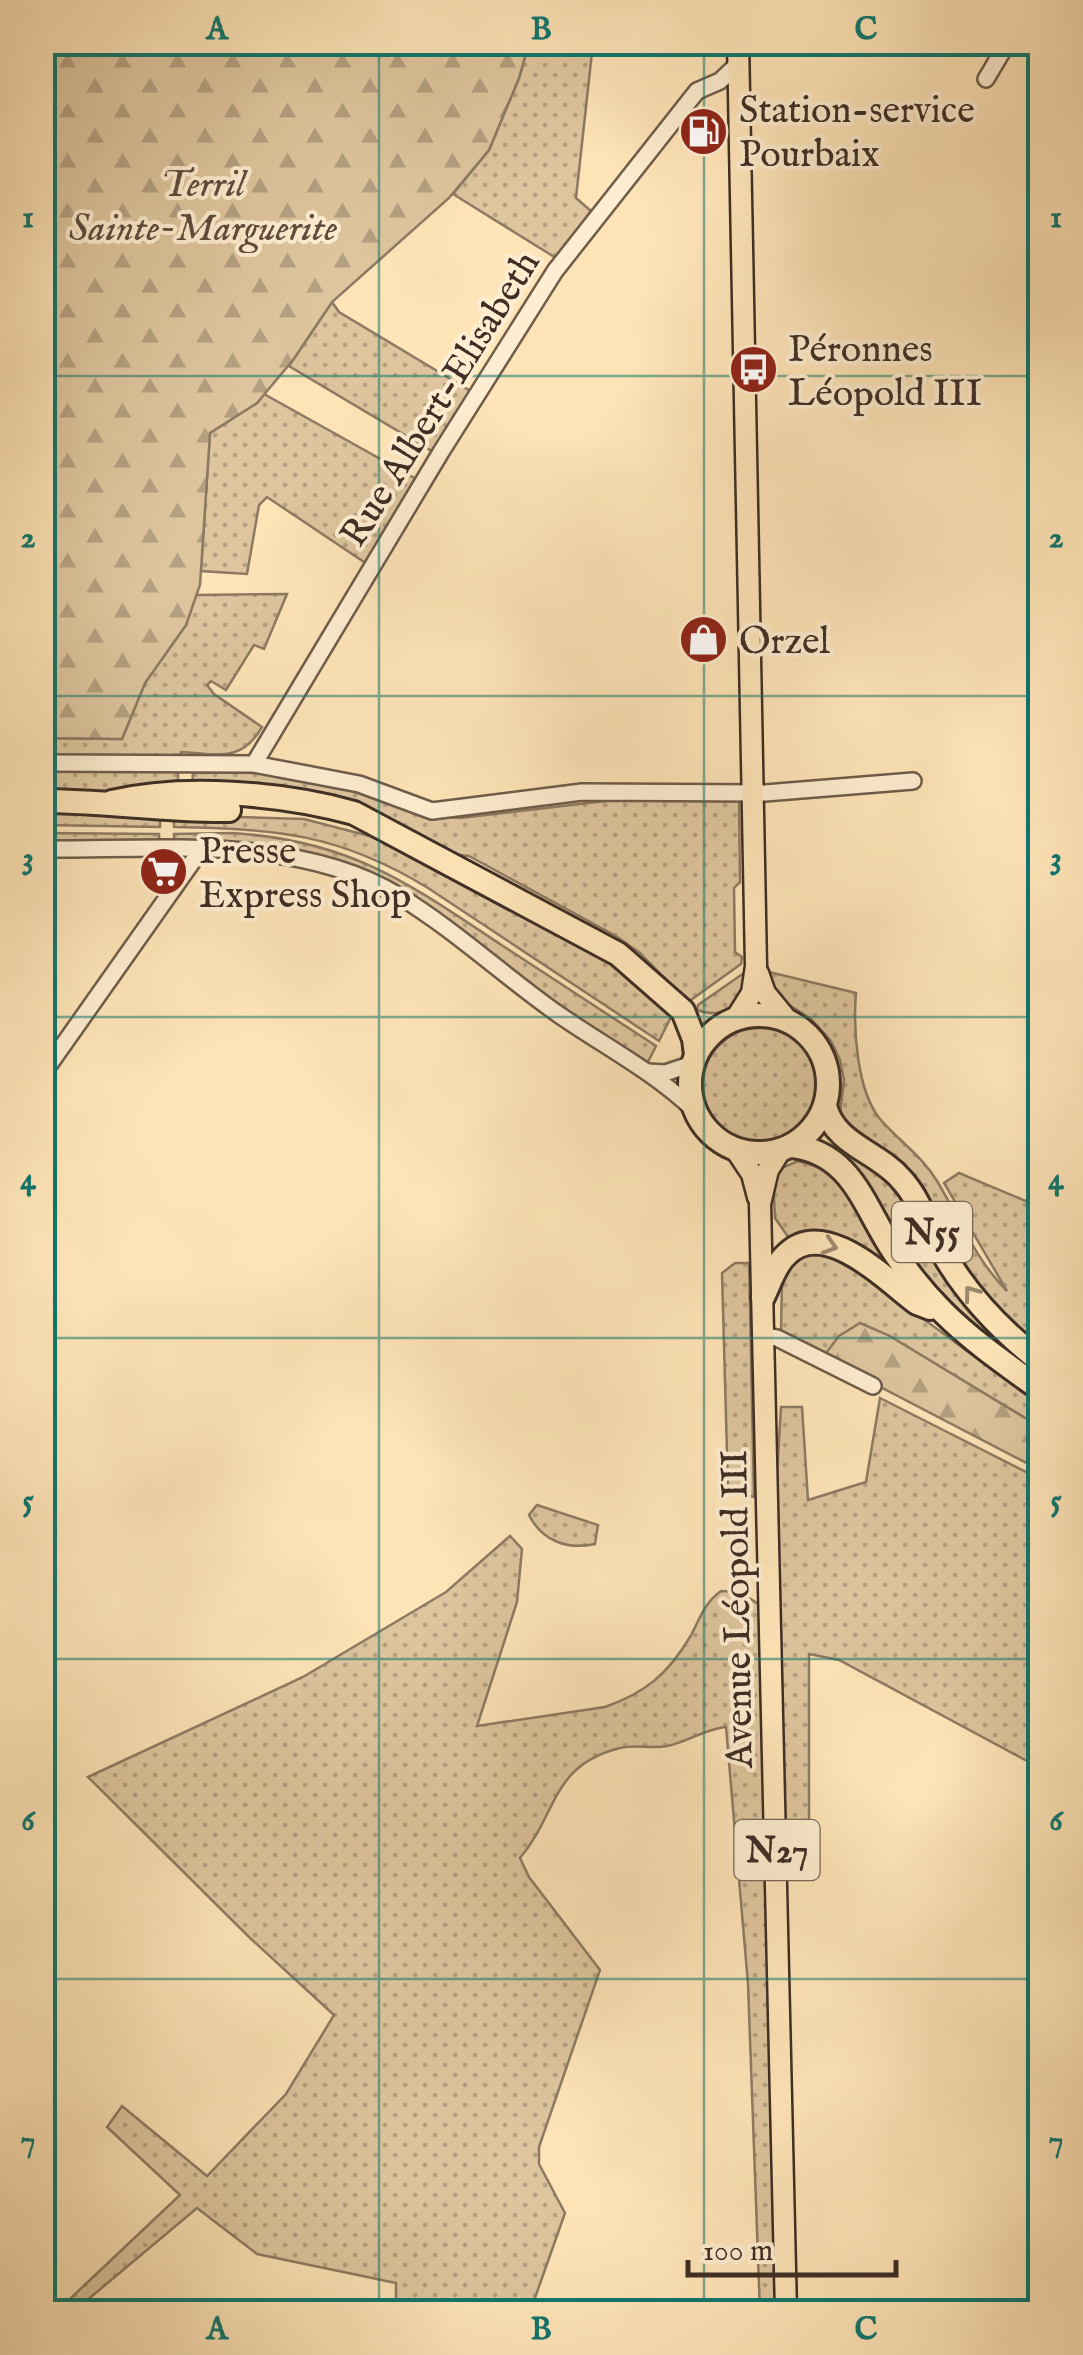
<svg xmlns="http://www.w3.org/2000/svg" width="1083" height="2355" font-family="'IM FELL English',serif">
	<defs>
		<pattern id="grass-dots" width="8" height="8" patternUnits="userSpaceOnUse" patternTransform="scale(2.5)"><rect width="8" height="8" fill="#dec59e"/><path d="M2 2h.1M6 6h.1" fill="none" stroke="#b5a081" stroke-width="1.8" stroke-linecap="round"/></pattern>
		<pattern id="forest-firs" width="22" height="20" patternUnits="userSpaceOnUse" patternTransform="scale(2.5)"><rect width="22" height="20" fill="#dec59e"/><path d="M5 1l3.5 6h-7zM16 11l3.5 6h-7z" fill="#b5a081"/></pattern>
	</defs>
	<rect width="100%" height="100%" fill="#fee4b7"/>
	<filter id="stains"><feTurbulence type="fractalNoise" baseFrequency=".002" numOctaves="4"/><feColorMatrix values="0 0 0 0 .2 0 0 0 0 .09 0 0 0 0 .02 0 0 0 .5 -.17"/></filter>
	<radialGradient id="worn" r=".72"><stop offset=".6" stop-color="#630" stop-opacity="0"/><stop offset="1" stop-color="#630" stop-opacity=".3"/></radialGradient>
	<g fill="url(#grass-dots)" stroke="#8e7a62" stroke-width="2.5">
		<polygon points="529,43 593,43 576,198 591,211 556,258 453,194 489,150 519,78"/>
		<polygon points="332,302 339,312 472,392 435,453 289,366"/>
		<polygon points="264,394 418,480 367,564 267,497 259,505 247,574 201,571 210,433 257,403"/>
		<path d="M287 594 264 649 254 645 226 690 211 681 207 685 214 694 262 727C241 763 218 754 181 752L180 759 43 757V738L122 739 145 683 186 625 196 595Z"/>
		<polygon points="43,770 178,771 178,790 43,793"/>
		<path d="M193 773C232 773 272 771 310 778 361 789 408 814 460 818L639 797 739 798 740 882 734 888 735 952 742 957 741 964 688 1002 640 953 616 936 469 856 450 854 393 825 192 786Z"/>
		<polygon points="43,809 160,814 160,827 43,825"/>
		<path d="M174 815 304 819 377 838 614 962 672 1015 659 1041 428 888C338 833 276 829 174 827Z"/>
		<polygon points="43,833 159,834 159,844 43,842"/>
		<path d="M233 833C352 841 408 883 503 946 554 979 605 1013 656 1046L648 1062 568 1013 407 892 386 880 354 866 294 849 174 843V834Z"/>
		<path d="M765 971 856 993C853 1029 857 1091 880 1119 899 1141 922 1156 937 1181 960 1219 975 1259 1007 1291L944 1183 959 1173 1040 1207V1346L991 1302 965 1267 925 1190 905 1167 848 1124 840 1113 844 1080 840 1060 831 1041 811 1019 780 999Z"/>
		<path d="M744 973H748C746 1001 728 1021 697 1010L698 1005Z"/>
		<circle cx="760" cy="1085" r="57"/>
		<polygon points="848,1150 887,1176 1040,1371 1040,1381 936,1296 842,1158"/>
		<polygon points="798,1161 834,1172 920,1300 863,1259 793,1244 775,1218 773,1179 784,1167"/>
		<polygon points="799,1253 837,1255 1040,1405 1040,1427 888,1335 823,1357 781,1334 782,1279"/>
		<polygon points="735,1263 749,1263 754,1497 728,1489 722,1273"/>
		<path d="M880 1398 1040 1479V1768L839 1660 809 1654V1865L778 1870 786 2312H760L748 1984 726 1727C705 1729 687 1742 667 1746 652 1749 635 1744 620 1748 551 1765 558 1813 520 1858L529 1877 600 1970 539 2147V2164L565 2213 530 2312H396V2283L257 2254 197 2208 73 2312H56L180 2195 107 2127 122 2106 207 2176 286 2094 334 2015 250 1938 88 1777 303 1677 446 1592 510 1536 522 1549 517 1602 477 1726 605 1707C645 1693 668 1674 690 1637 700 1619 704 1603 721 1591L740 1592 769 1611 781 1407H802L808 1500 866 1482Z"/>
		<path d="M537 1505 598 1525 595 1544C567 1550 542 1541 529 1515Z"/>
	</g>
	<g fill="url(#forest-firs)" stroke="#8e7a62" stroke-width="2.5">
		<polygon points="43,42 529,43 519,78 489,150 449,198 332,302 293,360 257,403 210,433 200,585 186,625 145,683 122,739 43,738"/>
		<polygon points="860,1323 888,1335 1040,1427 1040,1470 823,1357 839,1336"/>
	</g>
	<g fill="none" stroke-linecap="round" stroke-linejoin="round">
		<defs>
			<g id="minor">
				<polyline points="986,79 1008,42"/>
				<polyline points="42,763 254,764 359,784 432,811 582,792 765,793 913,781"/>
				<polyline points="254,764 441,452 555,271 697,91 720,81 738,64"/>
				<path d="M42 849C157 850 298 834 399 896 455 930 504 976 558 1014 604 1046 653 1071 694 1110"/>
				<polyline points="648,1072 665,1073 692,1064"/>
				<polyline points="42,1075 200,851"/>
				<polyline points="763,1335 777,1338 873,1386"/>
			</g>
			<g id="major">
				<polyline points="758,973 765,993 788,1021"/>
				<polyline points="735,1020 752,993 756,966 738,42"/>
				<polyline points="736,1150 752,1174 758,1197"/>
				<polyline points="780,1151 768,1170 760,1204 786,2312"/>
			</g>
			<g id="highway">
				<path d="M42 801C105 801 166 811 229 810"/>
				<path d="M112 802C184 785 282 793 354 813L618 954 683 1011 694 1039 696 1055"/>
				<circle cx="759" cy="1084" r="69"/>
				<path d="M825 1106C835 1145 877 1151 901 1179 919 1198 926 1224 939 1246 964 1292 999 1329 1040 1361"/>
				<path d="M792 1146C853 1153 864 1208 894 1252 908 1273 925 1294 943 1312 972 1341 1007 1365 1040 1389"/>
				<path d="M763 1297C770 1283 775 1265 786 1255 824 1216 885 1279 917 1303L930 1308"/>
			</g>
		</defs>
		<use href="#minor" stroke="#6f5c4a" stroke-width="20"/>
		<use href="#major" stroke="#3f2e25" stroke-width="25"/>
		<use href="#highway" stroke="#3f2e25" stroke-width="28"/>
		<use href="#minor" stroke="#feedd0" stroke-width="15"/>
		<use href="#major" stroke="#fee4b7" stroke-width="20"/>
		<use href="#highway" stroke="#fee4b7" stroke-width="22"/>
	</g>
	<defs><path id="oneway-chevron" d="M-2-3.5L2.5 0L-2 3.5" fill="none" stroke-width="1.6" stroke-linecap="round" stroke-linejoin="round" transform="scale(2.5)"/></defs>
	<g stroke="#9e896e">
		<use href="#oneway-chevron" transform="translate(830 1246) rotate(17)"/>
		<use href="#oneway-chevron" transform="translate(971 1293) rotate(-127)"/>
	</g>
	<path fill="none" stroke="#0f766e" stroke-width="2.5" stroke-opacity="0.55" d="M379 42V2312M704 42V2312M42 376H1040M42 696H1040M42 1017H1040M42 1338H1040M42 1659H1040M42 1979H1040"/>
	<defs>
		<symbol id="fuel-disc" viewBox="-11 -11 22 22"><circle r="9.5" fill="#8f2418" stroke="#feedd0"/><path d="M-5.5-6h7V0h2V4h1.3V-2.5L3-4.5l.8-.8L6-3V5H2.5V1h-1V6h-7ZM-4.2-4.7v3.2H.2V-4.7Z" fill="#fff"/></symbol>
		<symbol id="bus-disc" viewBox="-11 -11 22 22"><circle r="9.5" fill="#8f2418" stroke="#feedd0"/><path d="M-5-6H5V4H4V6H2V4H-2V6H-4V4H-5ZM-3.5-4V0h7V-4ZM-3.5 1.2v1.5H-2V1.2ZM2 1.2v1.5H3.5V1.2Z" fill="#fff"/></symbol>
		<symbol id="shop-disc" viewBox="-11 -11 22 22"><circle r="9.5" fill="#8f2418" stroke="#feedd0"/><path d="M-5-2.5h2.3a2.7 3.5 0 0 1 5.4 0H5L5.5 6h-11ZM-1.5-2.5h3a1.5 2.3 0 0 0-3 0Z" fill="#fff"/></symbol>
		<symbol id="supermarket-disc" viewBox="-11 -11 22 22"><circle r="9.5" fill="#8f2418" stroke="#feedd0"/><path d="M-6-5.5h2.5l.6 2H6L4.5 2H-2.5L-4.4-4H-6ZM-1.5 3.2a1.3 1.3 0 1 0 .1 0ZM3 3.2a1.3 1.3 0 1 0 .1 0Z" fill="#fff"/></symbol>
	</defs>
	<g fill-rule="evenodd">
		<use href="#fuel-disc" x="676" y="104" width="55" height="55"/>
		<use href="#bus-disc" x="726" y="342" width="55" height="55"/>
		<use href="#shop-disc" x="676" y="612" width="55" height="55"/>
		<use href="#supermarket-disc" x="136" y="844" width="55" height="55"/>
	</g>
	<g text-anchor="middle" stroke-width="8" stroke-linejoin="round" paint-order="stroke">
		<g fill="#feedd0" stroke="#786758" stroke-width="2.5">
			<rect x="892" y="1202" width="80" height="60" rx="8"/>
			<rect x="734.5" y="1820" width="85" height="60" rx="8"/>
		</g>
		<g font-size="35" font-weight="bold" fill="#3f2e25">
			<text x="932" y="1244">N55</text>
			<text x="777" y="1862">N27</text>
		</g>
		<g font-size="38" fill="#3f2e25" stroke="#feedd0" text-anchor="start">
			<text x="739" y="122">Station-service<tspan x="739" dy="44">Pourbaix</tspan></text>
			<text x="788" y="361">Péronnes<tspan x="788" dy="44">Léopold III</tspan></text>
			<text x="739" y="653">Orzel</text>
			<text x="199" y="863">Presse<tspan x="199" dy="44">Express Shop</tspan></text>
		</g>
		<g font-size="38" font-style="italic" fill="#5f4c3d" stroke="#feedd0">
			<text x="203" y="196">Terril<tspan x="203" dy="44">Sainte-Marguerite</tspan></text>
		</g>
		<g font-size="38" fill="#3f2e25" stroke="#feedd0">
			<text transform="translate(439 398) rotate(-58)" y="13">Rue Albert-Elisabeth</text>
			<text transform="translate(736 1609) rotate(-91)" y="13">Avenue Léopold III</text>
		</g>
	</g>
	<rect width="1083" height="2355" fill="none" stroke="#fee4b7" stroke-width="110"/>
	<path d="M688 2260v15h208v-15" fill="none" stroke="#3f2e25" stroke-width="5"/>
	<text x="703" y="2260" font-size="30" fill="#3f2e25" stroke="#feedd0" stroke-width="8" paint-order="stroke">100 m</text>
	<rect x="55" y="55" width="973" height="2245" fill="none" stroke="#0f766e" stroke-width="4"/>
	<g font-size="32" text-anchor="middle" font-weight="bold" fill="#0f766e">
		<text x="217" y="39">A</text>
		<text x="541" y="39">B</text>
		<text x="866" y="39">C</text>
		<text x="28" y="227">1</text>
		<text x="1056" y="227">1</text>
		<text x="28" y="547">2</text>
		<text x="1056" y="547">2</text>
		<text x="28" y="868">3</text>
		<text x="1056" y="868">3</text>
		<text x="28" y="1189">4</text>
		<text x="1056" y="1189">4</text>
		<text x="28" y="1510">5</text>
		<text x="1056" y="1510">5</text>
		<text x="28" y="1830">6</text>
		<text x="1056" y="1830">6</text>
		<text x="28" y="2151">7</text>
		<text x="1056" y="2151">7</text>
		<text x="217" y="2339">A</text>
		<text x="541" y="2339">B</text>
		<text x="866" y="2339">C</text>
	</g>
	<rect width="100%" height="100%" filter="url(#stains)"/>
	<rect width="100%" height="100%" fill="url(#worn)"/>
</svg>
